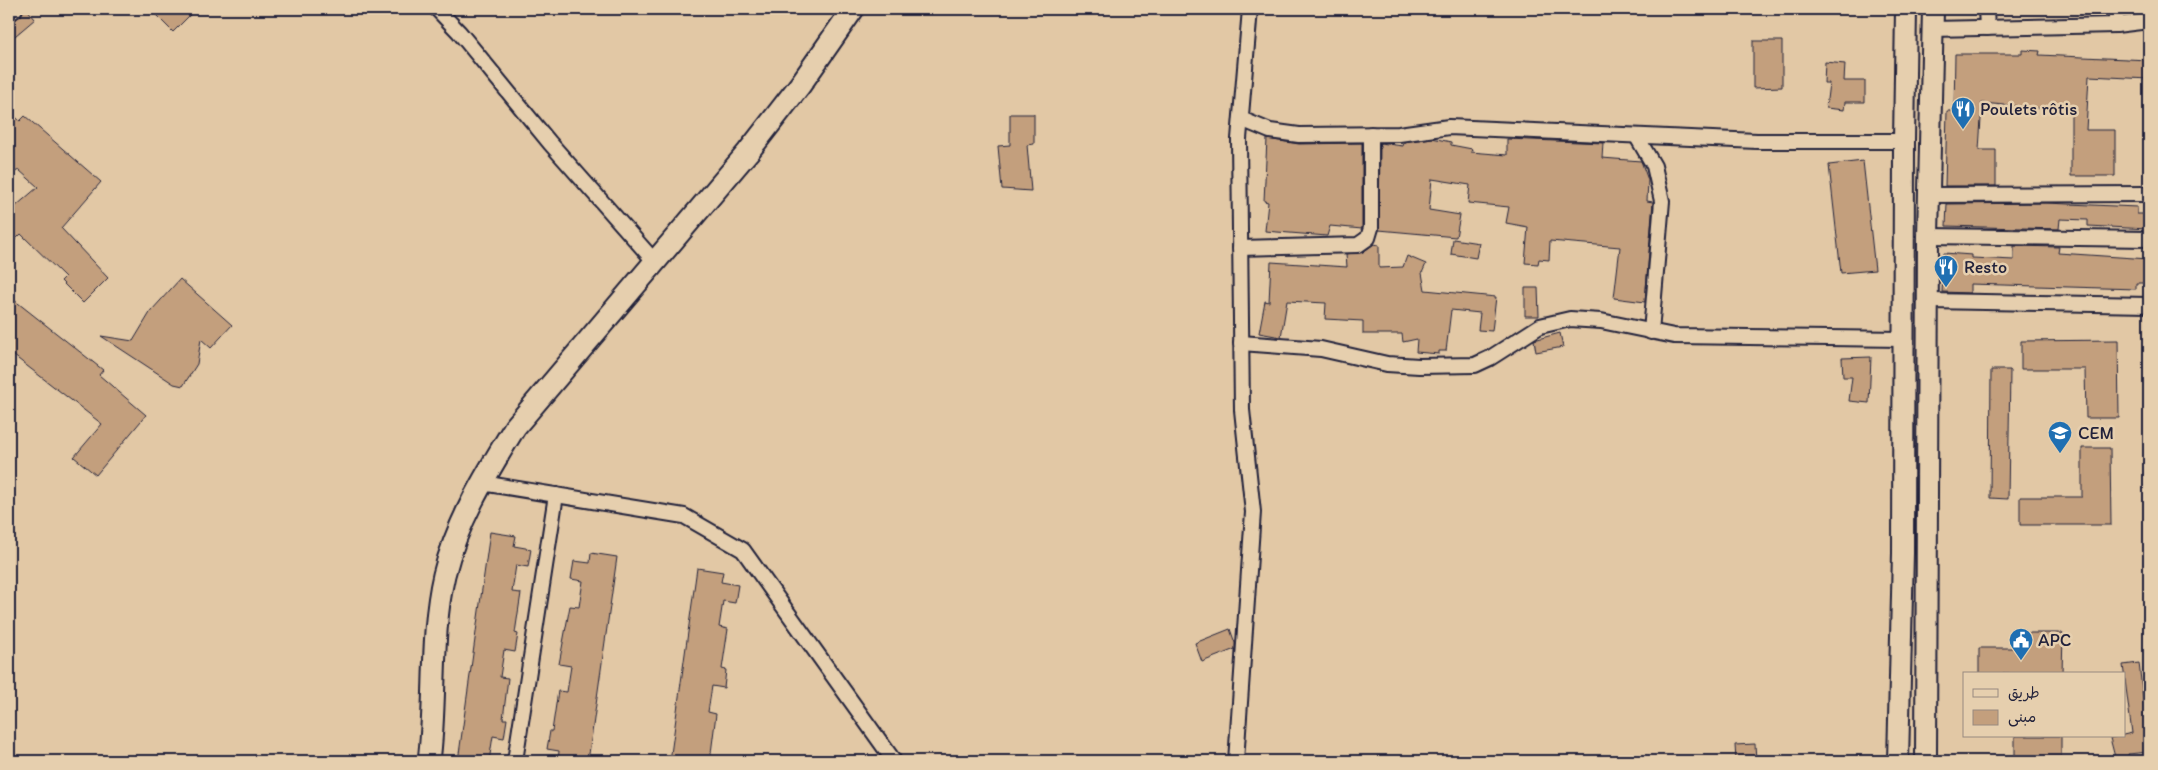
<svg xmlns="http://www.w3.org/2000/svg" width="2158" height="770" font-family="Itim,'Playpen Sans Arabic',sans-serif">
	<rect width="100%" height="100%" fill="#e2c8a5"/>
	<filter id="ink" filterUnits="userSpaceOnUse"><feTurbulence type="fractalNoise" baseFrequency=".02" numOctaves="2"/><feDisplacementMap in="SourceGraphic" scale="10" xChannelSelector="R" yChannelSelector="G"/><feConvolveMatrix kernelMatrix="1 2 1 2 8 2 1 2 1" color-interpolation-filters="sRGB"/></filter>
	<g filter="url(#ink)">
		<g fill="#c39f7d" stroke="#22223b">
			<polygon points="24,9 27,9 35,19 9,41 9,23 21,16"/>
			<polygon points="150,9 196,9 173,32"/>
			<polygon points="1753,41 1782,41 1782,87 1753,88"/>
			<polygon points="2022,50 2040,51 2039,55 2149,60 2149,79 2089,76 2086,130 2115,130 2115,176 2071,176 2071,111 1982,103 1979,150 1996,150 1996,186 1945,186 1947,111 1954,111 1955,54 2022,54"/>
			<polygon points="1825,62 1845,64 1844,81 1865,81 1865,102 1845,102 1844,110 1826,108 1829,83 1824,83"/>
			<polygon points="9,111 20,121 25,116 101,182 61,228 108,278 83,303 61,281 65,277 21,234 15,240 9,233 9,212 38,187 19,170 9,175"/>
			<polygon points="1010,114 1034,114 1034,144 1027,145 1031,191 1002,189 998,146 1010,145"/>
			<polygon points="1432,138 1451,142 1451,145 1472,149 1471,152 1507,155 1507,139 1603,143 1602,158 1641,161 1648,180 1647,201 1653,202 1645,302 1614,298 1620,247 1550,241 1549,260 1539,259 1538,264 1525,263 1528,227 1506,223 1509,207 1468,203 1470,185 1432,179 1429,210 1460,215 1456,237 1379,230 1380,143 1403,146 1404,142"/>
			<polygon points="1267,139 1299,144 1362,143 1362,229 1330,226 1327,236 1265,231 1268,202 1264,201"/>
			<polygon points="1863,161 1875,270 1841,273 1829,165"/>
			<polygon points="2046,203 2137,207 2137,214 2149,214 2149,229 2088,226 2088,220 2060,219 2059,229 1946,226 1947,204"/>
			<polygon points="1453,239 1479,243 1476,258 1451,254"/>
			<polygon points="1374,244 1379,245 1379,268 1403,267 1407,256 1426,264 1422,273 1425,290 1496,297 1492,331 1478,330 1480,313 1451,310 1446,351 1439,351 1439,354 1416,352 1417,339 1403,342 1402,334 1363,334 1363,321 1325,319 1326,303 1287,301 1281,337 1259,333 1265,301 1269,302 1271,262 1347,267 1346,254 1363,252"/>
			<polygon points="2014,246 2059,247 2058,253 2149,259 2149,283 2136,283 2136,289 1970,284 1970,293 1942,292 1944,253 1972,255 1972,258 2014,260"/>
			<polygon points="180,279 232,325 211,348 201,339 197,364 183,386 174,384 101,336 133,341 151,311"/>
			<polygon points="1525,288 1538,288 1539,316 1525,316"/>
			<polygon points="9,296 103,370 99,375 146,415 96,475 74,457 102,424 9,352"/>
			<polygon points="1560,333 1563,347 1536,352 1534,340"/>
			<polygon points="2118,340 2119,418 2086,418 2085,369 2021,369 2021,341"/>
			<polygon points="1871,357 1869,403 1849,401 1852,377 1843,377 1842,358"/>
			<polygon points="1991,370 2010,370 2008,499 1990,498"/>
			<polygon points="2082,448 2110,448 2111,525 2020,525 2020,497 2082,497"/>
			<polygon points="490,532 516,536 514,546 531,549 528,567 516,565 512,592 521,593 515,633 518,634 515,652 504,650 500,677 508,678 503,719 507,719 504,738 493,736 489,761 458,761"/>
			<polygon points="591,553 617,557 588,761 558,761 559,751 547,749 550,731 552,731 558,691 567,692 571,666 559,664 570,606 579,607 583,581 571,579 574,561 590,563"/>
			<polygon points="697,568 723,572 721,582 738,585 735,603 723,601 719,627 728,629 722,669 726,670 724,688 712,686 708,712 716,714 710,761 670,761"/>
			<polygon points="1230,629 1235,643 1235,649 1202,662 1195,643"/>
			<polygon points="2026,633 2063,633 2062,674 1979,674 1979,648 2026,648"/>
			<polygon points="2139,663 2149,752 2128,754 2129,758 2116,761 2110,738 2132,733 2123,665"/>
			<rect x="2015" y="736" width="46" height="25"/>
			<polygon points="1755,744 1756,760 1736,761 1735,745"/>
		</g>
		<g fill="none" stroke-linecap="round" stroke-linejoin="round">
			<defs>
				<g id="minor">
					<polyline points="437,9 459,32 550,143 655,262"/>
					<polyline points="1986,9 1987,28"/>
					<polyline points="2116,9 2116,25"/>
					<polyline points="9,14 15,9"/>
					<polyline points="1932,29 2116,25 2149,21"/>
					<polyline points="1241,119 1270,131 1299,135 1399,134 1449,127 1757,141 1904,141"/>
					<polyline points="1637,137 1654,166 1662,201 1651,332"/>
					<polyline points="1930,195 2149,194"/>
					<polyline points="1928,236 2149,239"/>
					<polyline points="1240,248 1358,245 1368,238 1371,228 1371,134"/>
					<polyline points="1929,301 2149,305"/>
					<polyline points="1241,343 1321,349 1387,364 1419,366 1475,365 1490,358 1540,326 1570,319 1601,321 1674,336 1903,339"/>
					<polyline points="482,483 684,516 743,550 894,761"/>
					<polyline points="515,761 556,495"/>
					<polyline points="1236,761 1253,512 1242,410 1239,139 1250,9"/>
				</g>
				<g id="secondary">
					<polyline points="1898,761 1903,553 1904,141 1906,9"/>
					<polyline points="1926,761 1928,236 1933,9"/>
				</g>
				<path id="primary" d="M429 761C437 700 430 635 444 575 457 521 487 473 515 427L748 152 800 85 853 9"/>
			</defs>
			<use href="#minor" stroke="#22223b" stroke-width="18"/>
			<use href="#secondary" stroke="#22223b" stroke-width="24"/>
			<use href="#primary" stroke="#22223b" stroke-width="25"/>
			<polyline stroke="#22223b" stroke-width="3" stroke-dasharray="1 4" stroke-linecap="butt" points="117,11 118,9"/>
			<use href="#minor" stroke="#e6cfae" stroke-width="14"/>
			<use href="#secondary" stroke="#e6cfae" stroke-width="20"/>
			<use href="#primary" stroke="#e6cfae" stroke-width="21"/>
		</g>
	</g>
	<defs>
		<symbol id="restaurant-pin" viewBox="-11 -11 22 30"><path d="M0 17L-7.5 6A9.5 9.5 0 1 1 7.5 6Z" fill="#1f6fb2" stroke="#e6cfae"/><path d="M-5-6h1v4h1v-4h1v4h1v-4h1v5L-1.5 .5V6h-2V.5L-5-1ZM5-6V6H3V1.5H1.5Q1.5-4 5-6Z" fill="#fff"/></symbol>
		<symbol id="school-pin" viewBox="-11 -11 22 30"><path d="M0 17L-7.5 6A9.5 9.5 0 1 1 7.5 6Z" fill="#1f6fb2" stroke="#e6cfae"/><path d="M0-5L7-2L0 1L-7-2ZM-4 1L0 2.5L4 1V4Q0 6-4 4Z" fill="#fff"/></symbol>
		<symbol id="civic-pin" viewBox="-11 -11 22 30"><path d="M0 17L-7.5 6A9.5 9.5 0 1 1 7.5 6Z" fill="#1f6fb2" stroke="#e6cfae"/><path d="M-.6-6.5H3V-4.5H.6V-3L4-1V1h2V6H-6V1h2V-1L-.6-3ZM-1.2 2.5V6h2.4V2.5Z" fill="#fff"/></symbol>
	</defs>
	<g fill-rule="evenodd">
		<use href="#restaurant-pin" x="1949" y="95" width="28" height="38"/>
		<use href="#restaurant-pin" x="1932" y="253" width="28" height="38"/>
		<use href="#school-pin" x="2046" y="419" width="28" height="38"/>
		<use href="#civic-pin" x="2007" y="626" width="28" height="38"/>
	</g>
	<g text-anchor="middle" stroke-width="5" stroke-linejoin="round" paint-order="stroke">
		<g font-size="18" fill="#22223b" stroke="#e6cfae" text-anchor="start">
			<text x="1980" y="115">Poulets rôtis</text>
			<text x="1964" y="273">Resto</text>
			<text x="2078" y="439">CEM</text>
			<text x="2038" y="646">APC</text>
		</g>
	</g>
	<rect width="2158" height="770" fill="none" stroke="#e6cfae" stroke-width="30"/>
	<rect x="15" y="15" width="2128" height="740" fill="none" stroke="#22223b" stroke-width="2" filter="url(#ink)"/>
	<rect x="1963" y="672" width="162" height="65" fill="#e6cfae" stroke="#988a80"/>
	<rect x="1973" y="689" width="25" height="8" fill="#e6cfae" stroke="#988a80"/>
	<text x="2008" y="698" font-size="15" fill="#22223b">طريق</text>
	<rect x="1973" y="710" width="25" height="15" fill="#c39f7d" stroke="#988a80"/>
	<text x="2008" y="722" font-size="15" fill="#22223b">مبنى</text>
</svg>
